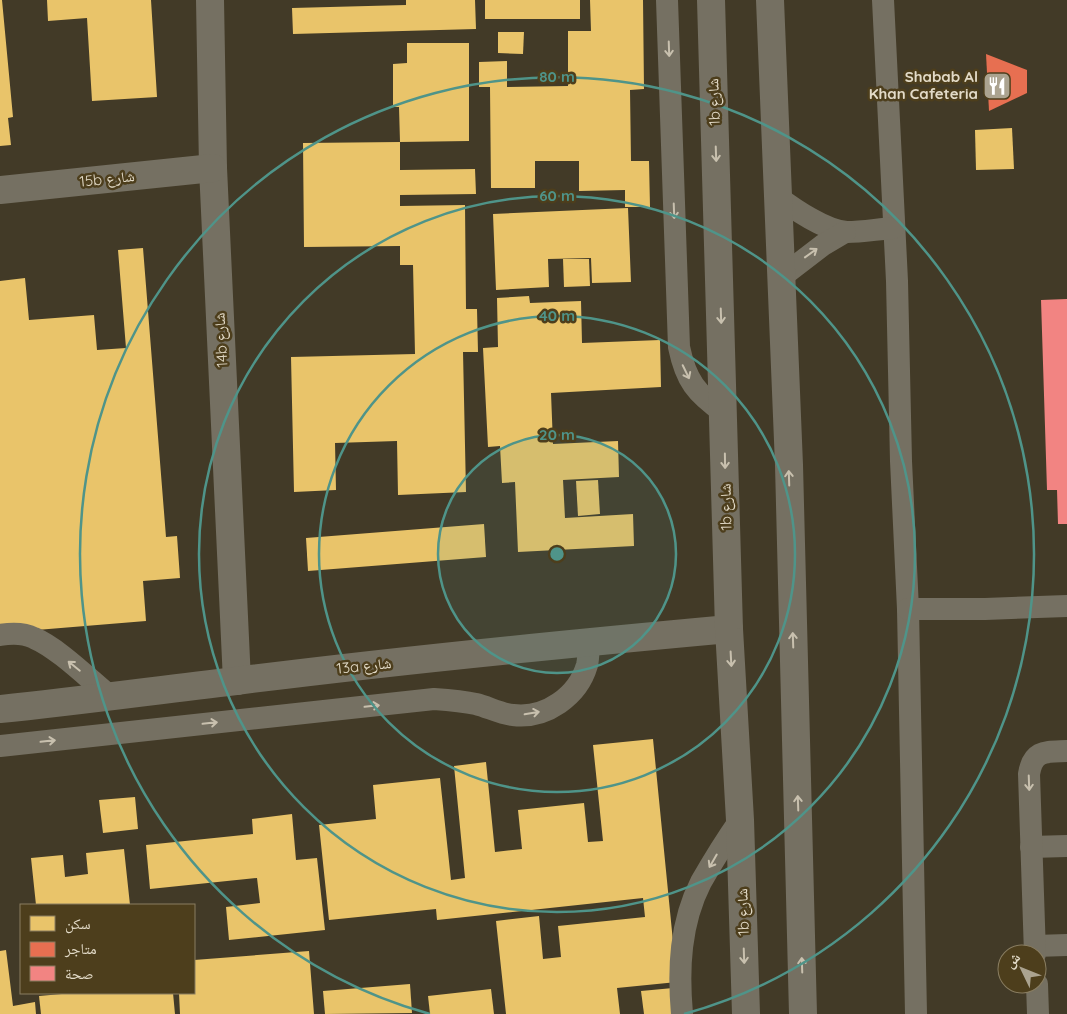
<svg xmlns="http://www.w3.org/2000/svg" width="1067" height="1014" font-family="Quicksand,'Noto Naskh Arabic',sans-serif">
	<rect width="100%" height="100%" fill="#423a27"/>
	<g fill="#e9c46a">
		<polygon points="0,0 2,0 13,117 8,118 11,145 0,146"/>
		<polygon points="47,0 151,0 157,97 92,101 87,18 48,21"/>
		<polygon points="406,0 475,0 476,29 293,34 292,8 406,5"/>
		<rect x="485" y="0" width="95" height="19"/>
		<polygon points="590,0 643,0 644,89 630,90 631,161 649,161 650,207 625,207 625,190 579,191 579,161 535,161 535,188 491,188 490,87 479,87 479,62 507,61 507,87 568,86 568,31 591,31"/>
		<polygon points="498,32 524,32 523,54 498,53"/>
		<polygon points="407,43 469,43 469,141 400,142 400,170 475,169 476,194 400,195 400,206 465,205 466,309 477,309 478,352 463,352 466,492 398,495 397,441 335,443 336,490 294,492 291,357 415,354 413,265 400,265 400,246 304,247 303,143 400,142 399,107 393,107 393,64 407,63"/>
		<polygon points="1012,128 1014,169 976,170 975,130"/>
		<polygon points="628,208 631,282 592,283 591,258 548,259 549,287 496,290 493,214"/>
		<polygon points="143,248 166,537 177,536 180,578 143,581 146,621 0,633 0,281 25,278 29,320 94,315 97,350 126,348 118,250"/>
		<polygon points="563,259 589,259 590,286 564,287"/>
		<polygon points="529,296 530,303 581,301 582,343 660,340 661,387 551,393 553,444 618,441 619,477 563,480 565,518 633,514 634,546 518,552 515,482 502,483 500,446 488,447 483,348 498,347 497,298"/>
		<polygon points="598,480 600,514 578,516 576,481"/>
		<polygon points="484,524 486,557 308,571 306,538"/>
		<polygon points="653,739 677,982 617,988 620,1014 506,1014 496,921 539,916 543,959 561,957 558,926 645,917 643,898 437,920 436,909 329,920 319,825 376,819 373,785 440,778 451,880 465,878 454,766 486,762 495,852 522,849 518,810 584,803 588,842 603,841 593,745"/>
		<polygon points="135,797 138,829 103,833 99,800"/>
		<polygon points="292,814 296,860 317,858 325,930 229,940 226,907 260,903 257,878 150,889 146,845 253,834 252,819"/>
		<polygon points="124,849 130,905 36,905 31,858 63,855 65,877 88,874 86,853"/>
		<polygon points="6,950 13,1006 35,1002 36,1014 0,1014 0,951"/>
		<polygon points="309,951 314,1014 180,1014 179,993 194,993 194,960"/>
		<polygon points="410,984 412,1013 325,1014 323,991"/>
		<polygon points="673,988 676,1014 644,1014 641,991"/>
		<polygon points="491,989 494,1014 430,1014 428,996"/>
		<polygon points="73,993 173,993 175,1014 41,1014 39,996"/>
	</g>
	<polygon fill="#e76f51" points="986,54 1027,70 1027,93 989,111"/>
	<polygon fill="#f28482" points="1067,299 1067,524 1058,524 1057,490 1047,490 1041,300"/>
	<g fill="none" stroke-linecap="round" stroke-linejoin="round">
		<g stroke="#757062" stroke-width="22">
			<path d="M667 0 679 347C686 381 696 393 724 413"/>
			<polyline points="883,0 897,281 901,461 908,609 916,1014"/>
			<path d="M778 197C794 209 826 231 847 232 862 232 878 229 893 228"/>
			<polyline points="780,278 823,245 845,232"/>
			<polyline points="908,609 985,609 1067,606"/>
			<path d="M0 635C11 633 24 633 34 638 58 648 90 680 111 697"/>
			<path d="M0 746 434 699C448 700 462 701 476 704 488 707 501 714 513 715 546 719 578 696 587 665 589 657 588 649 589 641"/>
			<polyline points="1031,847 1067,846"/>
			<polyline points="1035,946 1067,945"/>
			<path d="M1035 954 1029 774C1033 749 1047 752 1067 751"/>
			<polyline points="1037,984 1038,1014"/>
			<path d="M682 1014C678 969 680 923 701 882 713 861 726 840 740 820"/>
		</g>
		<g stroke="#757062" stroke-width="28">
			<polyline points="210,0 213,168 237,681"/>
			<polyline points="0,190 213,168"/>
			<path d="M0 709C79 701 158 690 236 681 400 660 565 644 729 629"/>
		</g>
		<g stroke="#757062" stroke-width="28">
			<polyline points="711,0 729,629 740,820 746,1014"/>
			<polyline points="770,0 789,465 803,1014"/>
		</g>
	</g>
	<defs><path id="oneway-shaft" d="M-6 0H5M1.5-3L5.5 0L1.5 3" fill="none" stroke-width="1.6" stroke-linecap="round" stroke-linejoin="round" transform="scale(1.25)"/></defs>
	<g stroke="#c8c0ae">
		<use href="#oneway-shaft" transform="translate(669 49) rotate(88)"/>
		<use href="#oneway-shaft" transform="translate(716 154) rotate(88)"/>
		<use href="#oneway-shaft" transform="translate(674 211) rotate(88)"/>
		<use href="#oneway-shaft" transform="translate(811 253) rotate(-36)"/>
		<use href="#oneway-shaft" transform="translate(721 316) rotate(88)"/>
		<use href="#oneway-shaft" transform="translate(686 372) rotate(64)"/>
		<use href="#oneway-shaft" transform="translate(725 461) rotate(89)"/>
		<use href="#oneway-shaft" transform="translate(789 478) rotate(-92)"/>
		<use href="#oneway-shaft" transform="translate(793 640) rotate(-92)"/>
		<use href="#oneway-shaft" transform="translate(731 659) rotate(87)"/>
		<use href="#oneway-shaft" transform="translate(74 666) rotate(-141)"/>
		<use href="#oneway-shaft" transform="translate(372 706) rotate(-6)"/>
		<use href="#oneway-shaft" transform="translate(532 713) rotate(-10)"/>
		<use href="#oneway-shaft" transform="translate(210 723) rotate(-6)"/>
		<use href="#oneway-shaft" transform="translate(48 741) rotate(-6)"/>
		<use href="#oneway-shaft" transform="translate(1029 783) rotate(88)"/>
		<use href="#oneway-shaft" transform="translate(798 803) rotate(-92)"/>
		<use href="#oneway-shaft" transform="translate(713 861) rotate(120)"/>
		<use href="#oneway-shaft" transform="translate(744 956) rotate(88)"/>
		<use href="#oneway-shaft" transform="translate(802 965) rotate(-92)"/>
	</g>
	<circle cx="557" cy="554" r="119" fill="#4f9489" fill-opacity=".12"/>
	<g fill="none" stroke="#4f9489" stroke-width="2.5">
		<circle cx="557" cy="554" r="119"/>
		<circle cx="557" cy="554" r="238"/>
		<circle cx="557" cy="554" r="358"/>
		<path d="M430 1014A477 477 0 1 1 684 1014"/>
	</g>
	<defs>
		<symbol id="restaurant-square" viewBox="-11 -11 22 22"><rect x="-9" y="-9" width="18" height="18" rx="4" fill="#aba390" stroke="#4d3e1c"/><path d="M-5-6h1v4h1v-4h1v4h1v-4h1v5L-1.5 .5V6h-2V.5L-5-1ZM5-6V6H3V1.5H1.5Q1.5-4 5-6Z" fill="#fff"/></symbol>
	</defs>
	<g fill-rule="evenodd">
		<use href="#restaurant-square" x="981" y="70" width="32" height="32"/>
	</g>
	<g text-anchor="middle" stroke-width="5" stroke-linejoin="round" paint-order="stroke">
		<g font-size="15" font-weight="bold" fill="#e3dbc8" stroke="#4d3e1c" text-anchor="end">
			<text x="978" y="82">Shabab Al<tspan x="978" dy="17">Khan Cafeteria</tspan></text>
		</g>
		<g font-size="15" fill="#e3dbc8" stroke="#4d3e1c">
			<text transform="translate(714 102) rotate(-92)" y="5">1b شارع</text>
			<text transform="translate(107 179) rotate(-6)" y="5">15b شارع</text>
			<text transform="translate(221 340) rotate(-93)" y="5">14b شارع</text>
			<text transform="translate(726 507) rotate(-91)" y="5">1b شارع</text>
			<text transform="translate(364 666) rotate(-6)" y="5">13a شارع</text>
			<text transform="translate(743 912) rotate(-92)" y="5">1b شارع</text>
		</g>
	</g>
	<circle cx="557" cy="554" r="8" fill="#4f9489" stroke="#4d3e1c" stroke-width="2.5"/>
	<g font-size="15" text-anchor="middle" font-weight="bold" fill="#4f9489" stroke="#4d3e1c" stroke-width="5" stroke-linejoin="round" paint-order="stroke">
		<text x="557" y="82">80 m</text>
		<text x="557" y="201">60 m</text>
		<text x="557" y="321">40 m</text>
		<text x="557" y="440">20 m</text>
	</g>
	<rect x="20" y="904" width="175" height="90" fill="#4d3e1c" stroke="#897d61"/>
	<rect x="30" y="916" width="25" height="15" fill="#e9c46a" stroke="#897d61"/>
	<text x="65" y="929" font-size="15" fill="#e3dbc8">سكن</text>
	<rect x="30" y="942" width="25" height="15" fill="#e76f51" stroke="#897d61"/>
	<text x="65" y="954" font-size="15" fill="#e3dbc8">متاجر</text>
	<rect x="30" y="966" width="25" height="15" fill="#f28482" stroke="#897d61"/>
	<text x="65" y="979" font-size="15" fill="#e3dbc8">صحة</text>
	<g transform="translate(1022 969) rotate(313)"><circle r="24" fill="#4d3e1c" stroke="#897d61"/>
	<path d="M0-4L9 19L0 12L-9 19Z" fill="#aba390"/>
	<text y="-8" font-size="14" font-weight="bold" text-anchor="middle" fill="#e3dbc8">ش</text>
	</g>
</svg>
